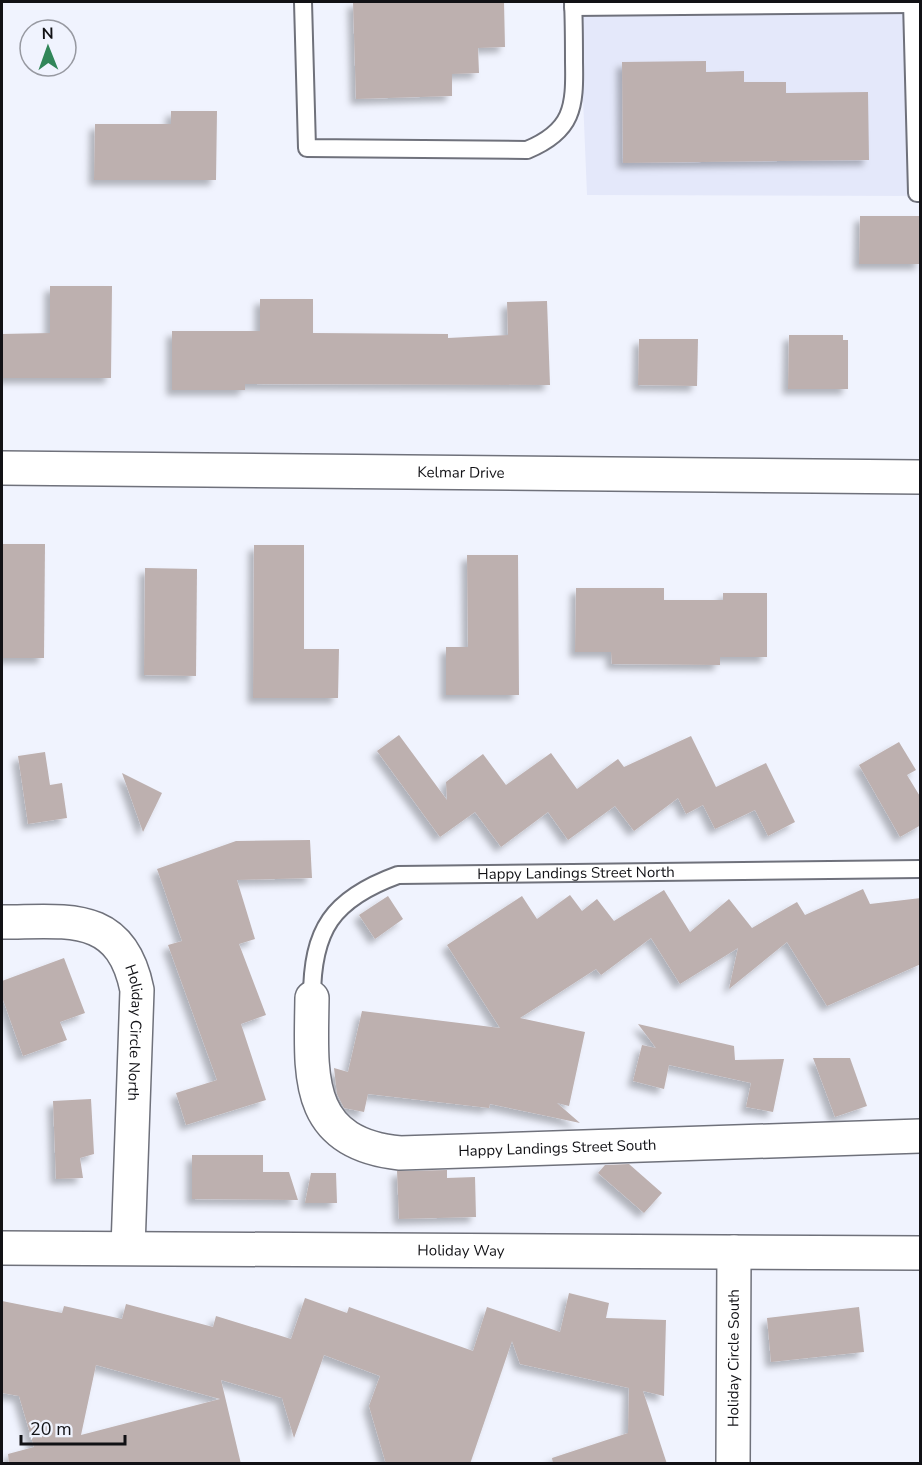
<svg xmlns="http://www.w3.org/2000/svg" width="922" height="1465" font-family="'Nunito Sans',sans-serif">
	<defs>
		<filter id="shadow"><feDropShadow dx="-5.5" dy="5.5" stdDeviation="3" flood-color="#0004"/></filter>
	</defs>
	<rect width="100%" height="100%" fill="#f0f3fe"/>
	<polygon fill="#e4e8fa" points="579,2 920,2 920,196 587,195"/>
	<g fill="#bdb0af" fill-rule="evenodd" filter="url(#shadow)">
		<polygon points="353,2 504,2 505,47 478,48 479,73 452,74 452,96 356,99"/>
		<polygon points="706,61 706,72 744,71 744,82 786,82 786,93 868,92 869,160 623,163 622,62"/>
		<polygon points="171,111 217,111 216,180 94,180 95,124 171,124"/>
		<polygon points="860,216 921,216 921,264 859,264"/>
		<polygon points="50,286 112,286 111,378 2,378 2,334 50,333"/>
		<polygon points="260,299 313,299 313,333 448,334 448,338 508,335 507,302 547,301 550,385 245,384 245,390 172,390 172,331 260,331"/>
		<polygon points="789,335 843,335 843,340 848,340 848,389 788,389"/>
		<polygon points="639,339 698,339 697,386 638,385"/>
		<polygon points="2,544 45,544 44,658 2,658"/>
		<polygon points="254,545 304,545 304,649 339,649 338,698 253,698"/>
		<polygon points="467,555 518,555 519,695 446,695 446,647 468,647"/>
		<polygon points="145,568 197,569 196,676 144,675"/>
		<polygon points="576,588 664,588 664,600 723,600 723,593 767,593 767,657 720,657 720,665 612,664 611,652 575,652"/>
		<polygon points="399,735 447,800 446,782 483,754 506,785 551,753 577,789 618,759 624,767 691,736 716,787 766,763 795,822 768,836 755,810 715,829 703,805 686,814 678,798 634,831 615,806 568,840 548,812 501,847 475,812 440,837 377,751"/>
		<polygon points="899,742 916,770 907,775 921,798 921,825 900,837 859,765"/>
		<polygon points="45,752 50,785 62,783 67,818 28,824 18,756"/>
		<polygon points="122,773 162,793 143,832"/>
		<polygon points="310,840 312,878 237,880 255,939 239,944 266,1015 241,1024 266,1100 186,1125 176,1093 217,1080 168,945 182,941 157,869 236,841"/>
		<polygon points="863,889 870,904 921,898 921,964 827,1006 787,942 729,989 738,948 680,984 651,938 601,975 596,969 520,1018 585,1032 569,1106 557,1103 580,1123 490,1104 489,1108 368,1094 364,1112 344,1108 337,1094 334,1068 348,1072 362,1011 500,1028 447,945 522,896 537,919 570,895 582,911 597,899 614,921 664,890 690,932 729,899 752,928 797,902 805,915"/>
		<polygon points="388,896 403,919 375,939 359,915"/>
		<polygon points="64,958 85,1013 60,1022 67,1040 23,1056 2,997 2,981"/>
		<polygon points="638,1024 734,1046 735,1060 784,1059 773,1112 746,1107 751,1083 669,1065 664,1089 633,1081 642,1045 656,1048"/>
		<polygon points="813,1058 850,1058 867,1106 835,1117"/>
		<polygon points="91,1099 94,1154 80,1158 83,1178 56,1179 53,1101"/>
		<polygon points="192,1155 263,1155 263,1172 289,1172 298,1200 192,1199"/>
		<polygon points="629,1164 662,1193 644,1213 598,1173 605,1165"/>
		<polygon points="447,1170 447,1178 475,1177 476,1217 399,1219 397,1171"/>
		<polygon points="311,1173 336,1173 337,1203 305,1203"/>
		<path d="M569 1293 609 1303 606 1318 666 1320 664 1396 643 1391 667 1464H553L552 1458 628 1433 629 1388 520 1364 512 1341 470 1464H386L369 1406 380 1376 324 1355 294 1438 282 1398 221 1380 241 1464H9L8 1454 34 1447 19 1396 2 1393V1301L62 1313 64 1306 122 1319 126 1304 213 1327 216 1316 291 1339 305 1298 347 1313 349 1307 473 1351 487 1307 560 1332ZM96 1365 220 1399 81 1435Z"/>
		<polygon points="859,1307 864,1352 771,1362 767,1318"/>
	</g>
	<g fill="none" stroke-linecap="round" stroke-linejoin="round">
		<defs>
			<g id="lane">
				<path d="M303 2 307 148 527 150C573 131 575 107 574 62 574 42 574 22 573 2"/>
				<polyline points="912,2 917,193 920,193"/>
				<polyline points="573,7 912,4"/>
				<path id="s1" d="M312 998C312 930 332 899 398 875L920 869"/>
			</g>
			<g id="street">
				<path id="s2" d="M2 468 920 477"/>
				<path id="s3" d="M2 922C66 922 121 910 137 990L128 1248"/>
				<path id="s4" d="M312 998C311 1075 303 1143 400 1153L920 1136"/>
				<path id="s5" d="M2 1248 920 1253"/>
				<path id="s6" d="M733 1464 734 1252"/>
			</g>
		</defs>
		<use href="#lane" stroke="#6f717b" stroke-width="20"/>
		<use href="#street" stroke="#6f717b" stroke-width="36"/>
		<use href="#lane" stroke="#fff" stroke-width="16"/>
		<use href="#street" stroke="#fff" stroke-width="33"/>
	</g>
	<g text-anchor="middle" stroke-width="5" stroke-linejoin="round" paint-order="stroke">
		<g font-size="15" fill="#111115" stroke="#f0f3fe">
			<text dy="5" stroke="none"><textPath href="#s2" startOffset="459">Kelmar Drive</textPath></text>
			<text dy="5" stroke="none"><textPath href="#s1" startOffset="342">Happy Landings Street North</textPath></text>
			<text dy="5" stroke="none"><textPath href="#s3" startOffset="214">Holiday Circle North</textPath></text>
			<text dy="5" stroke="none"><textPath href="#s4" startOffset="363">Happy Landings Street South</textPath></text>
			<text dy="5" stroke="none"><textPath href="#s5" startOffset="459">Holiday Way</textPath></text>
			<text dy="5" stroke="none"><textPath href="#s6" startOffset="106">Holiday Circle South</textPath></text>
		</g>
	</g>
	<rect width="922" height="1465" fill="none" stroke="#111115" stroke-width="6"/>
	<g transform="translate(48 48) rotate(359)"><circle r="28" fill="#f0f3fe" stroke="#9799a1" stroke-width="1.5"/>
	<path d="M0-4.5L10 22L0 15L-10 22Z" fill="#318659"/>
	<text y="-9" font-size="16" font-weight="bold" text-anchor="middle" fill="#111115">N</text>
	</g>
	<path d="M21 1435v9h104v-9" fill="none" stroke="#111115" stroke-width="3"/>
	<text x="30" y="1435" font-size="18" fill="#111115" stroke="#f0f3fe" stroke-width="4.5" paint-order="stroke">20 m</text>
</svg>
